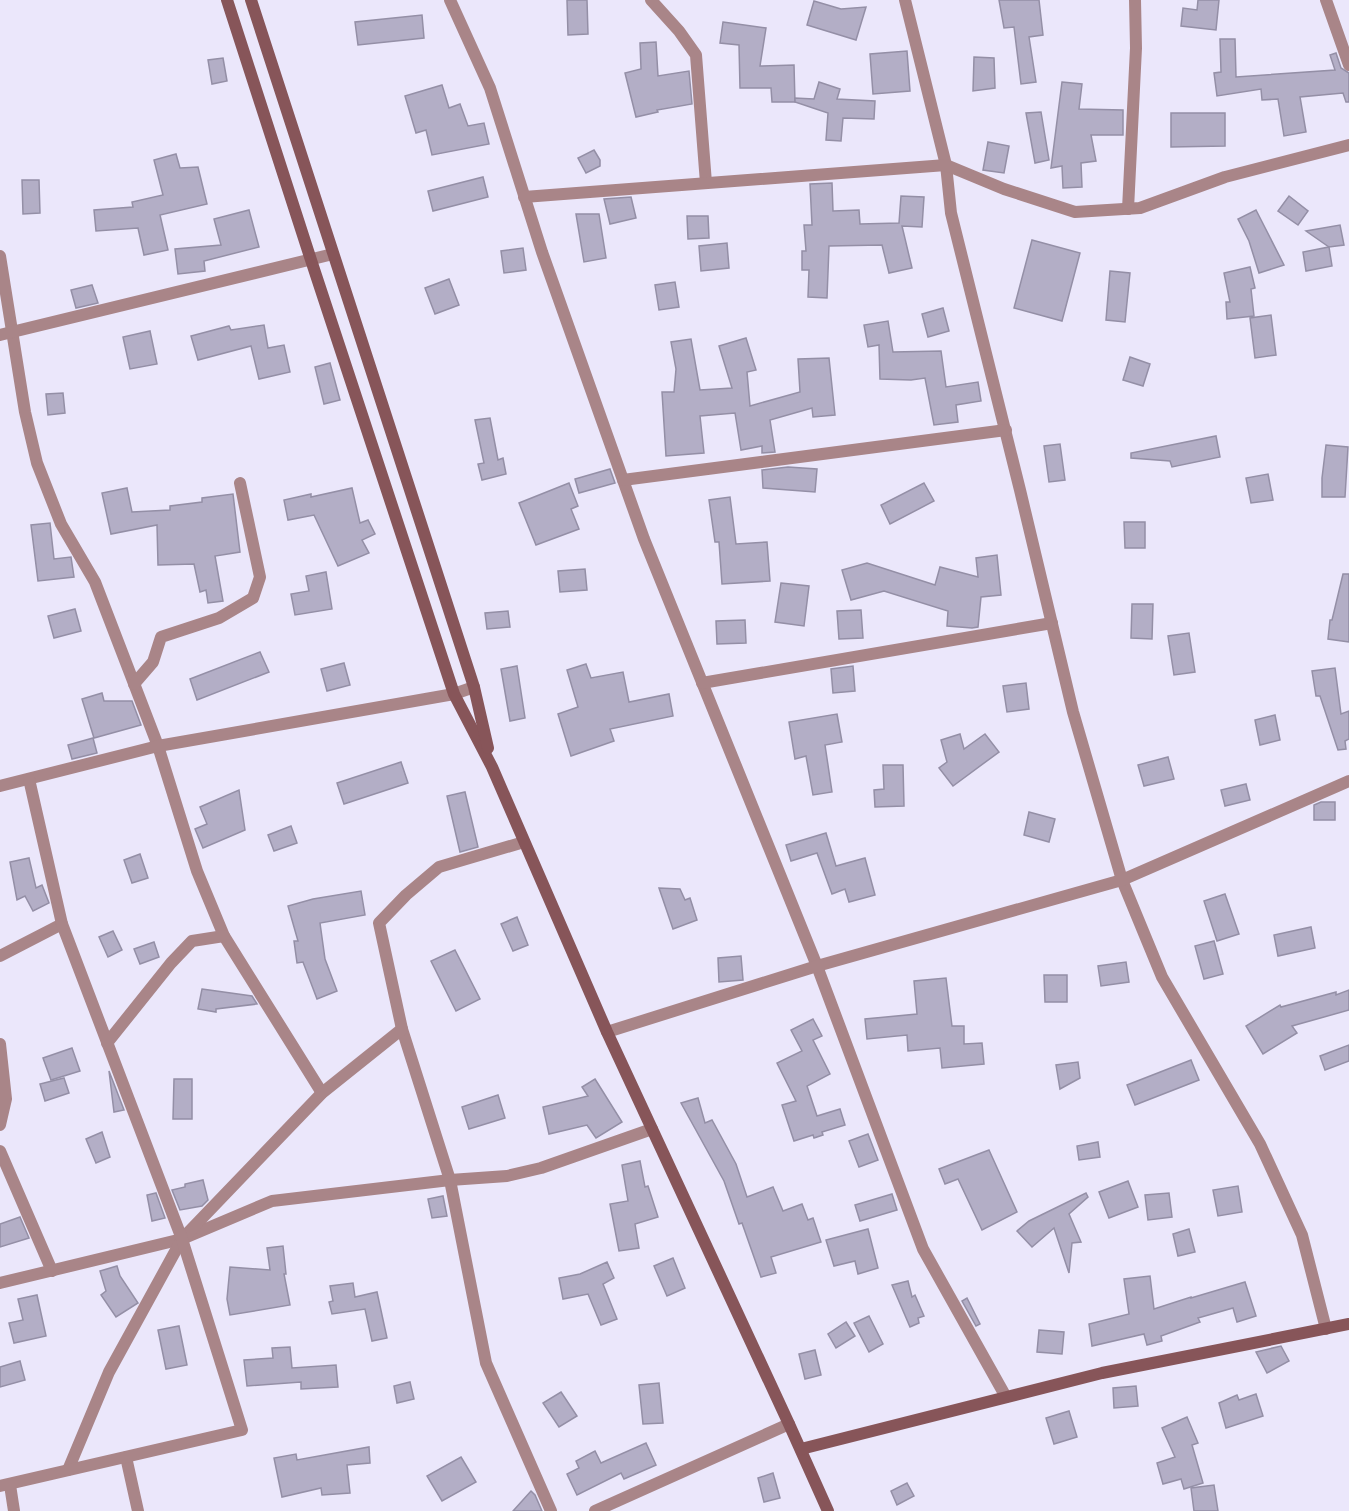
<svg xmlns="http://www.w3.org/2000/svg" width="1349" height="1511" font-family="Figtree,sans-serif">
	<rect width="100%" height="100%" fill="#ebe7fb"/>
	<g fill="#b3aec6" stroke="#948fa6" stroke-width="1.5">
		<polygon points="567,0 587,0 588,34 568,35"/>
		<polygon points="999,0 1039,0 1043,35 1029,37 1036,82 1021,84 1014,27 1004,28"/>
		<polygon points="1198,0 1219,0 1216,30 1181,26 1183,8 1197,10"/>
		<polygon points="814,1 841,9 866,7 856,40 807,25"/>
		<polygon points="422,15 424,38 358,45 355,22"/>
		<polygon points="723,22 766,28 760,66 794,65 795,102 772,102 771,88 740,88 739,45 720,43"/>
		<polygon points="1220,39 1235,39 1236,77 1335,70 1330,55 1336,53 1341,68 1349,73 1349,102 1346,102 1343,93 1300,97 1306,132 1284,136 1278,99 1262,100 1261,89 1217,96 1214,73 1221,72"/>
		<polygon points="656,42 658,76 689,71 692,104 657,110 658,112 636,117 625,73 641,69 640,43"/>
		<polygon points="907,51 910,91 873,94 870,54"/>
		<polygon points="974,57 994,58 995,88 973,91"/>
		<polygon points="223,58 227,81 212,84 208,60"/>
		<polygon points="819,82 840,89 837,99 875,101 874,119 843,118 841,141 826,140 828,113 795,102 795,98 814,99"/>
		<polygon points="1062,82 1082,84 1079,109 1123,110 1123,135 1091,135 1096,161 1081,163 1082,187 1063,188 1062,166 1051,168"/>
		<polygon points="442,85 449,108 460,104 468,126 484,123 489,144 432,155 426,130 416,133 405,96"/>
		<polygon points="1041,112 1049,160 1035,163 1026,113"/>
		<polygon points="1171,113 1225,113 1225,146 1171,147"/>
		<polygon points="988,142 1009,146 1004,173 983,170"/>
		<polygon points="594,150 600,160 600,166 586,173 578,158"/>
		<polygon points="176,154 180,168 198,167 207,204 160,215 168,250 144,255 138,228 96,231 94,210 133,207 132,202 163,195 154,160"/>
		<polygon points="483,177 488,197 433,211 428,191"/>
		<polygon points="22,180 39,180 40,213 23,214"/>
		<polygon points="832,183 833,211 859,210 860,224 899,223 901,196 924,197 922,227 902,226 912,268 889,273 882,245 829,246 827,298 808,297 809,270 802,270 802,251 806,251 804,225 812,225 810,184"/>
		<polygon points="1289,196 1308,211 1298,225 1278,211"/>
		<polygon points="631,197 636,218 610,224 604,199"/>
		<polygon points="249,210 259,247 204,261 205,271 178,274 175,249 221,245 214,219"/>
		<polygon points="1256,210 1284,265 1259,273 1249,241 1238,219"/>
		<polygon points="576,214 599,214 606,258 584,262"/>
		<polygon points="687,216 708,216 709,238 688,239"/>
		<polygon points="1340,225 1344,245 1329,247 1306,231"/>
		<polygon points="1032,240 1080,253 1062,321 1014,308"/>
		<polygon points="727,243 729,268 701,271 699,246"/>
		<polygon points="1329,247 1332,266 1306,271 1303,252"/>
		<polygon points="523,248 526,270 504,273 501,251"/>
		<polygon points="1250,267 1255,288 1251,289 1254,316 1227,319 1226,302 1230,302 1224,273"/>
		<polygon points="1110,271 1130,273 1125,322 1106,320"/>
		<polygon points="449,279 459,305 435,314 425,288"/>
		<polygon points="675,282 679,307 659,310 655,285"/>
		<polygon points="92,285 98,303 76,308 71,290"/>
		<polygon points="943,308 949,331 928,337 922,314"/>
		<polygon points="1271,315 1276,355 1255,358 1250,318"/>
		<polygon points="888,321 893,352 941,351 946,387 978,382 981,401 956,405 958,422 934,425 925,378 911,380 880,379 879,345 868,347 864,325"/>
		<polygon points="264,325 268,348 284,345 290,372 259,379 251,346 198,360 191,336 229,326 231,330"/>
		<polygon points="150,331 157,364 130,369 123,337"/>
		<polygon points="746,338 756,370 747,372 750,406 800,392 798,359 829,358 835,415 813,417 812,408 770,420 775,452 762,453 762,446 741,450 735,413 700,416 704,453 666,456 662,392 674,392 676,369 671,342 691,339 700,390 732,388 719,346"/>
		<polygon points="1130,357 1150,364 1143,386 1123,380"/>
		<polygon points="330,363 340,400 324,404 315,367"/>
		<polygon points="63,393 65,413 48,415 46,394"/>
		<polygon points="490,418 498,460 503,458 506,474 482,480 478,464 484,463 475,420"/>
		<polygon points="1216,436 1220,457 1172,467 1170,461 1131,458 1131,453"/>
		<polygon points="1060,444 1065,480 1049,482 1044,446"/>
		<polygon points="1326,445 1348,447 1345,497 1322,497 1322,478"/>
		<polygon points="788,467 817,469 815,492 763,488 762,470"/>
		<polygon points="610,469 615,483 579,493 575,479"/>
		<polygon points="1268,474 1273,500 1251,503 1246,478"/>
		<polygon points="569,483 578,506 571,509 579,529 536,545 519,503"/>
		<polygon points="924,483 934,501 890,524 881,505"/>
		<polygon points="127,488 132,512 170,510 170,506 202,502 202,498 233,494 240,552 215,556 223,601 208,603 206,590 200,592 194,564 158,565 157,525 111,534 102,493"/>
		<polygon points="352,488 360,523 368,520 375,534 362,540 369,553 338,566 314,515 288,520 284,500 311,494 311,497"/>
		<polygon points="730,497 736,544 767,542 770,581 722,584 719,542 715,542 709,500"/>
		<polygon points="1124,522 1145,522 1145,548 1125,548"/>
		<polygon points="50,523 54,559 71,557 74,577 38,581 31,525"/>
		<polygon points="997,555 1001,595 981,597 978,627 972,628 947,626 948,611 884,591 851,600 842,570 867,563 935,585 940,567 978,577 976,558"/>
		<polygon points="585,569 587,590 560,592 558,571"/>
		<polygon points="326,572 332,609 295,615 291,594 309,591 306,576"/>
		<polygon points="1343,574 1349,574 1349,642 1328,639 1330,620 1332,620"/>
		<polygon points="781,583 809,586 804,626 775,622"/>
		<polygon points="1132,604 1153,604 1152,639 1131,638"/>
		<polygon points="75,609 81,631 54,638 48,616"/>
		<polygon points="861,610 863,638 839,639 837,611"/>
		<polygon points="508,611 510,627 487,629 485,613"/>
		<polygon points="745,620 746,643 717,644 716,621"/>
		<polygon points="1189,633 1195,672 1174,675 1168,636"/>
		<polygon points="260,652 269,672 197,700 190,679"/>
		<polygon points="344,663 350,685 327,691 321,669"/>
		<polygon points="586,664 591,678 623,672 629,702 669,694 673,716 610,729 614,741 571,756 558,714 578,707 567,670"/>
		<polygon points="517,666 525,718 510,721 501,669"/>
		<polygon points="853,666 855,691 833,693 831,669"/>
		<polygon points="1335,668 1341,714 1349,711 1349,739 1345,741 1346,749 1338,750 1320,696 1316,696 1312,671"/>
		<polygon points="1026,683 1029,709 1007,712 1003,686"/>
		<polygon points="102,693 104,701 132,701 141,725 94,738 82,699"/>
		<polygon points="837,714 842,742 825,745 832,792 813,795 806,756 795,759 789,722"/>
		<polygon points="1275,715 1280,740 1260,745 1255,720"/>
		<polygon points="960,734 964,749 985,734 999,752 953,786 939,768 947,762 941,740"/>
		<polygon points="93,738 97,753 72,759 68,745"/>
		<polygon points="1168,757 1174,779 1144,786 1138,765"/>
		<polygon points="401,762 408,783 344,804 337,783"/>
		<polygon points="883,765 903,765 904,806 875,807 874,790 884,789"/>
		<polygon points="1246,784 1250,800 1225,806 1221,790"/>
		<polygon points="239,790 245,830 203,848 195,829 207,824 200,807"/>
		<polygon points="465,792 478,847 460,852 447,796"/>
		<polygon points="1321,802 1335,802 1335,820 1314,820 1314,805"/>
		<polygon points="1029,812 1055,819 1049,842 1024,835"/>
		<polygon points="291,826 297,843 274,851 268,835"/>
		<polygon points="826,833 836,866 865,858 875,895 849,902 845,889 832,894 817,853 791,861 786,845"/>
		<polygon points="140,854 148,878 132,883 124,860"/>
		<polygon points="29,858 36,888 42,885 49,903 33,911 25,896 17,900 10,862"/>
		<polygon points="659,888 680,889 685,900 690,898 697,920 673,929"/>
		<polygon points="361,891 365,915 320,923 325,959 337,991 317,999 303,962 297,963 294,941 298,941 288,906 313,899"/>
		<polygon points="1225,894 1239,934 1217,941 1204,901"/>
		<polygon points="517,917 528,945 513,951 501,924"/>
		<polygon points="1311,927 1315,948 1278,956 1274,935"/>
		<polygon points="113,931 122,950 108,957 99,937"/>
		<polygon points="1214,941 1223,974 1204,979 1195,946"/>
		<polygon points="154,942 159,957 140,964 134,949"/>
		<polygon points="455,950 480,999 456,1011 431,961"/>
		<polygon points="741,956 743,980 719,982 718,958"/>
		<polygon points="1126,962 1129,982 1101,986 1098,966"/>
		<polygon points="1044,975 1067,975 1067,1002 1045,1002"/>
		<polygon points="946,978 952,1026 964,1026 964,1044 982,1043 984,1064 942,1068 940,1048 908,1051 907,1035 867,1039 865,1019 917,1014 914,981"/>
		<polygon points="202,989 252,996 257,1004 216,1009 216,1012 198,1009"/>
		<polygon points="1349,990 1349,1010 1292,1026 1297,1033 1263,1054 1246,1026 1280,1005 1281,1007 1336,992 1336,995"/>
		<polygon points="813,1019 822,1036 813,1040 830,1074 807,1086 817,1116 840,1109 845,1125 822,1132 823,1135 814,1138 813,1135 794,1141 782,1105 796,1101 777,1063 802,1051 791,1030"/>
		<polygon points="1349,1045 1349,1061 1325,1070 1320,1056"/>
		<polygon points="72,1048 80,1071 51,1080 43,1058"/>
		<polygon points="1191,1060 1199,1080 1135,1105 1127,1085"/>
		<polygon points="1078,1062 1080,1078 1060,1089 1056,1065"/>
		<polygon points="109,1071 124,1110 114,1112"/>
		<polygon points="64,1078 69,1093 45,1101 40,1084"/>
		<polygon points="174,1079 192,1079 192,1119 173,1119"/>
		<polygon points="595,1079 622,1122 596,1138 587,1125 549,1134 543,1107 588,1096 582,1087"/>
		<polygon points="498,1095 505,1118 469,1129 462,1107"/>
		<polygon points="698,1098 705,1123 712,1120 736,1164 747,1197 773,1187 783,1211 802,1204 808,1220 813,1218 821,1242 771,1257 776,1273 761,1277 742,1223 739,1224 724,1181 681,1103"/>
		<polygon points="102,1132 110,1157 96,1163 86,1139"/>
		<polygon points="868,1134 878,1160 859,1167 849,1141"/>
		<polygon points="1098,1142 1100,1157 1079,1160 1077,1146"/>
		<polygon points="989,1150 1017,1212 982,1230 958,1179 945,1184 939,1169"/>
		<polygon points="640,1161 645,1187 648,1186 658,1217 635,1224 639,1248 619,1251 610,1204 628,1201 622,1165"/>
		<polygon points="203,1180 208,1200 202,1206 180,1210 172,1190 185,1187 185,1184"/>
		<polygon points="1128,1181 1138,1207 1109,1218 1099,1192"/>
		<polygon points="1238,1186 1242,1212 1218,1216 1213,1190"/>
		<polygon points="156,1193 165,1218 152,1221 147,1195"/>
		<polygon points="1086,1193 1088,1197 1069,1214 1081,1242 1072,1243 1069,1273 1054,1228 1032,1247 1017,1231 1029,1221"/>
		<polygon points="1169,1193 1172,1217 1148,1220 1145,1195"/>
		<polygon points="892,1194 897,1210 860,1221 855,1205"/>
		<polygon points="443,1196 447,1216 432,1218 428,1199"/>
		<polygon points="20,1217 29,1238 0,1247 0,1224"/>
		<polygon points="868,1229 878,1268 858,1274 855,1261 834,1266 826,1240"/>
		<polygon points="1189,1229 1195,1252 1178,1256 1173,1234"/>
		<polygon points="283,1246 286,1274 284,1274 290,1305 230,1315 227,1299 230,1267 270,1270 267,1248"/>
		<polygon points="673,1258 685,1288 667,1296 654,1266"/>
		<polygon points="607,1262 614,1278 603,1284 617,1319 601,1325 588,1294 563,1299 559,1278 580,1274"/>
		<polygon points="117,1266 120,1276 138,1303 116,1317 101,1295 106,1291 100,1271"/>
		<polygon points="1150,1276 1154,1309 1191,1297 1191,1298 1245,1282 1256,1316 1237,1322 1233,1308 1198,1318 1200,1322 1161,1336 1162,1341 1147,1345 1144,1334 1092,1346 1089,1324 1129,1314 1124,1279"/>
		<polygon points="908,1281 912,1297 915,1295 924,1316 918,1318 919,1323 910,1327 892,1285"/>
		<polygon points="353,1283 355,1297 377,1292 387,1338 372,1341 365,1309 332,1314 329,1302 333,1301 330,1286"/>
		<polygon points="37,1295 46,1336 14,1343 9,1323 23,1320 18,1299"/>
		<polygon points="967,1298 980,1324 976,1326 962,1301"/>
		<polygon points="869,1316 883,1344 869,1352 854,1323"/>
		<polygon points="846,1322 855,1336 836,1348 828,1334"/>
		<polygon points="179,1326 187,1365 166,1369 158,1330"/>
		<polygon points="1039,1330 1064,1332 1062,1354 1037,1352"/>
		<polygon points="1281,1346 1289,1361 1267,1373 1256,1352"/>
		<polygon points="290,1347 292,1368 336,1365 338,1387 301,1389 301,1382 247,1386 244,1360 273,1358 272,1348"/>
		<polygon points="815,1350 821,1375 805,1379 799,1354"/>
		<polygon points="20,1361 25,1380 0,1387 0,1367"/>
		<polygon points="410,1382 414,1399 397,1403 394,1386"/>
		<polygon points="659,1383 663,1423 643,1424 639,1385"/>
		<polygon points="1136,1386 1138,1406 1114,1408 1113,1388"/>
		<polygon points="561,1392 577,1416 559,1427 543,1403"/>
		<polygon points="1256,1394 1263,1416 1226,1428 1219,1403 1237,1395 1239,1400"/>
		<polygon points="1069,1411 1077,1437 1054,1444 1046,1418"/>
		<polygon points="1187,1417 1198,1443 1192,1445 1203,1483 1184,1489 1181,1479 1163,1484 1157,1463 1175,1457 1162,1428"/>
		<polygon points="646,1443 656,1465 624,1479 621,1473 577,1495 567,1474 579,1468 576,1461 595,1451 601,1463"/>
		<polygon points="369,1447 370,1463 347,1465 350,1493 322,1495 321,1488 282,1497 274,1458 296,1454 297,1460"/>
		<polygon points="461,1457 476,1482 442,1501 427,1476"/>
		<polygon points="773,1473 780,1498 764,1502 758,1478"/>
		<polygon points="907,1483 914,1496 897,1505 891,1491"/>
		<polygon points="1214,1485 1218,1511 1194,1511 1191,1488"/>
		<polygon points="531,1491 535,1495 542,1511 513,1511"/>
	</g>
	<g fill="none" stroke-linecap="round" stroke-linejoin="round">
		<g stroke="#a98588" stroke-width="12">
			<polyline points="450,0 490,88 542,252 644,539 817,966 923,1249 1006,1397"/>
			<polyline points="651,0 679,31 696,55 706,183"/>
			<polyline points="905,0 946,165 951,213 1020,490 1073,712 1122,880 1162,977 1260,1144 1302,1235 1326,1329"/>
			<polyline points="1326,0 1349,65"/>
			<polyline points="524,197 946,165 1004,189 1075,212 1140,208 1225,177 1349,145"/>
			<polyline points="1128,209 1136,48 1135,0"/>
			<polyline points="0,256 25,412 37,463 61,524 95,582 158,746 197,871 224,936 322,1093"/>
			<polyline points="0,335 333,254"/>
			<polyline points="623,480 1006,430"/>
			<polyline points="702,683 1052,623"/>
			<polyline points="134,684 153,662 161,637 219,618 253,598 260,577 240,483"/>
			<polyline points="0,786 158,746 454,694 474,687"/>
			<polyline points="524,842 439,867 406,895 379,923 402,1029 450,1180 486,1363 551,1511"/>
			<polyline points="0,956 62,924"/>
			<polyline points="607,1032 817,966 1122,880 1349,781"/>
			<polyline points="107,1043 171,963 192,941 224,936"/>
			<polyline points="0,1044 6,1099 0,1125"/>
			<polyline points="0,1151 52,1271"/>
			<polyline points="0,1283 182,1239 272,1201 450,1180 507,1176 541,1168 652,1129"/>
			<polyline points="126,1457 138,1511"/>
			<polyline points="68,1470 109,1372 182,1239 322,1093 402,1029"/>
			<polyline points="10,1485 14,1511"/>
			<polyline points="0,1486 242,1430 182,1239 62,924 29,779"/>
			<polyline points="595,1511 789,1424"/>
		</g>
		<g stroke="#875559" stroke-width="12">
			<polyline points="227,0 311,260 454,694 492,767 607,1032 789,1424 828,1511"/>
			<polyline points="251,0 474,687 488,748"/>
			<polyline points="801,1449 1102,1373 1349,1324"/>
		</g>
	</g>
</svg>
